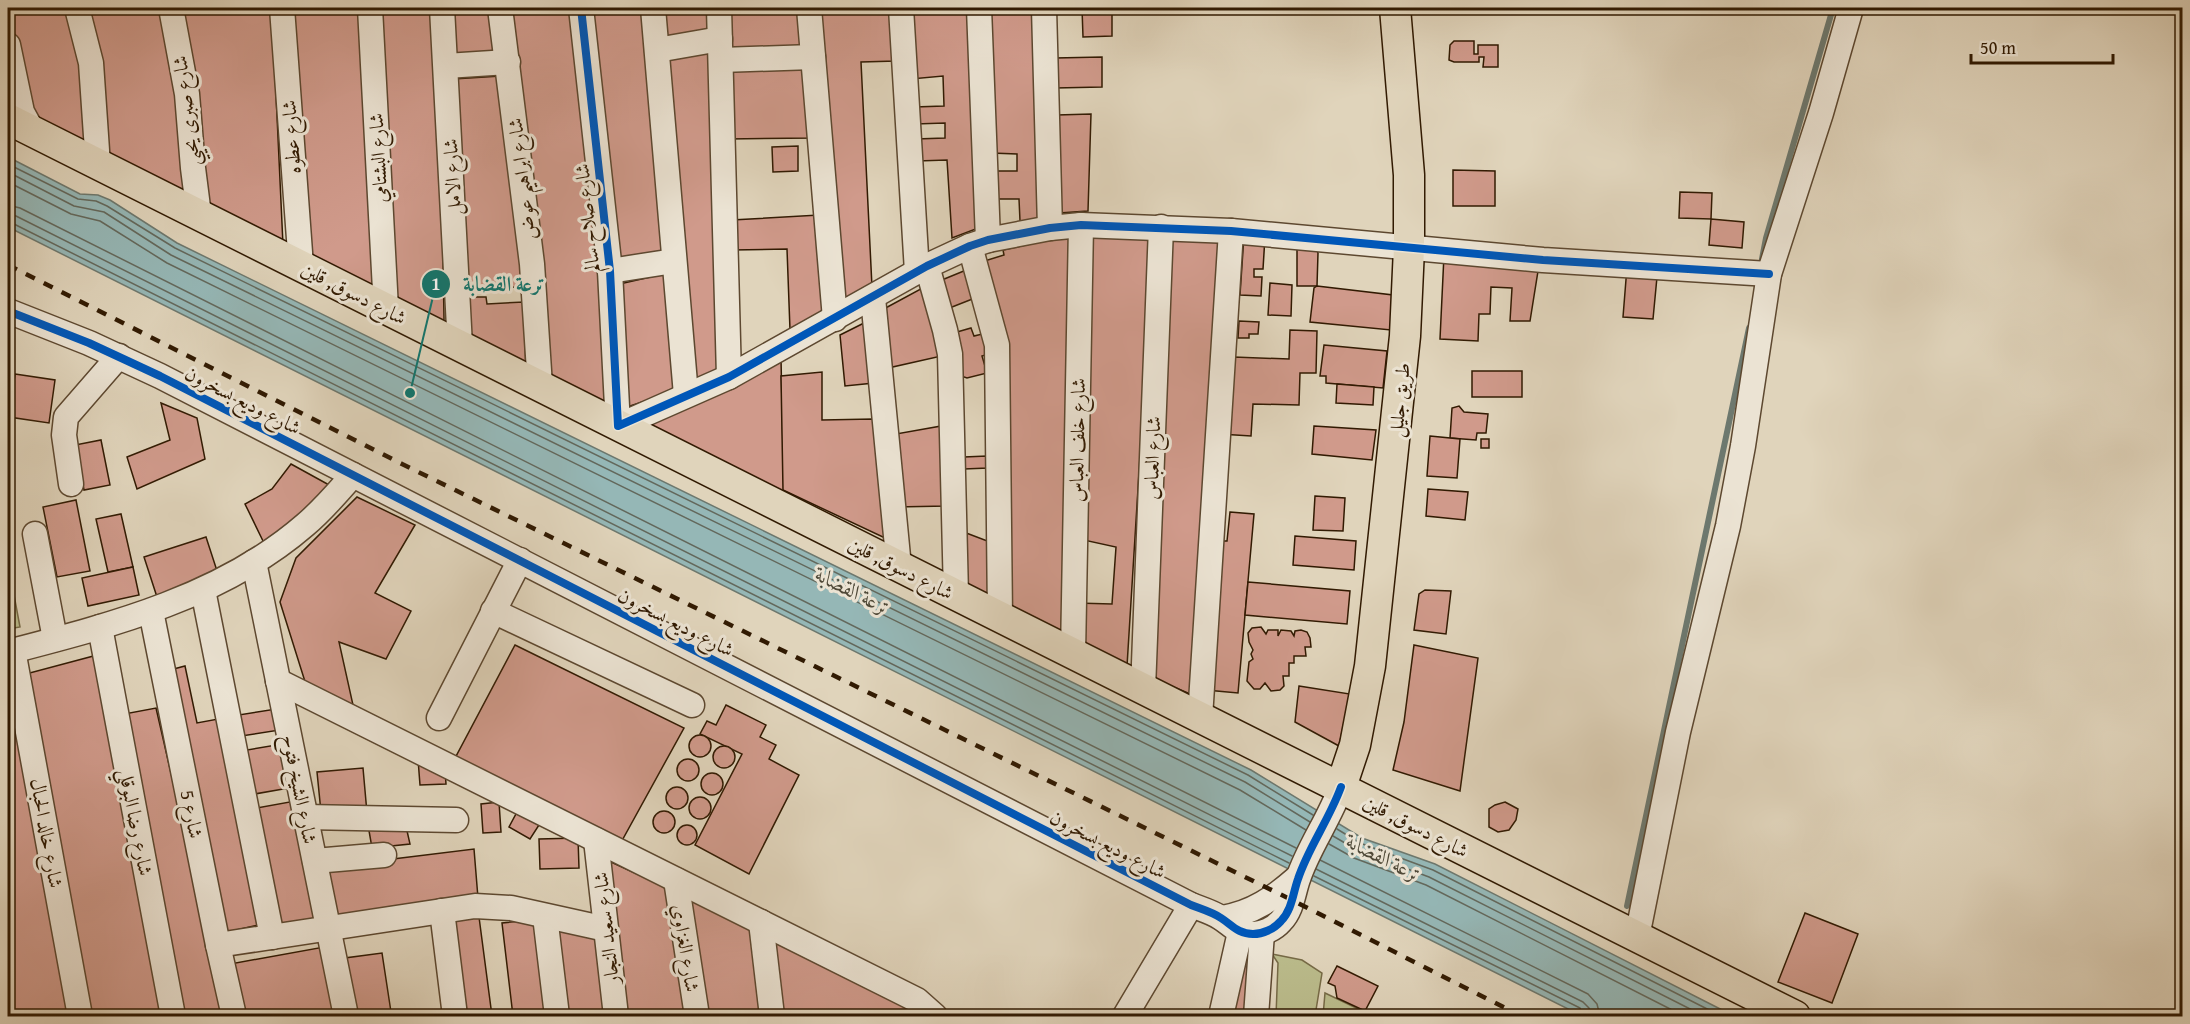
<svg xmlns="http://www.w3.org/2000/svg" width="2190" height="1024" font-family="'Gentium Book Plus',Amiri,serif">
	<rect width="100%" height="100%" fill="#e0d4bb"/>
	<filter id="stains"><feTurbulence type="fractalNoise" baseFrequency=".00333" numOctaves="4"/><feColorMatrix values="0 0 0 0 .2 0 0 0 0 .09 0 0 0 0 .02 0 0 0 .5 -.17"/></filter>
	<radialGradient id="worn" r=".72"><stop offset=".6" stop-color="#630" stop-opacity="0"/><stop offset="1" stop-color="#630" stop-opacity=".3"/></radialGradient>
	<g fill="#babb8b" stroke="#766a46" stroke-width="1.5">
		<polygon points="8,563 20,627 8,629"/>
		<polygon points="1272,954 1302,960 1322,973 1315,1016 1276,1016 1278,963"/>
		<polygon points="1325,993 1373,1016 1323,1016"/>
	</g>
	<polygon fill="#95b7b6" stroke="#6d786e" stroke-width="1.5" points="8,157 80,194 98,195 110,200 177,243 1251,770 1362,838 1435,864 1734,1016 1582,1016 8,227"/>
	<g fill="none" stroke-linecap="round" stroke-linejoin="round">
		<g stroke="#63685c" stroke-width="1.5">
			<polyline points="8,164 78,199 96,201 107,206 175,248 1248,775 1313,815"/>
			<polyline points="8,172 74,206 104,212 171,255 1245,782 1310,822"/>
			<polyline points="8,182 71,214 100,221 167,263 1240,790 1306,830"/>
			<polyline points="8,205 20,208 1296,848"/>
			<polyline points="8,214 16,216 1292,856"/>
			<polyline points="8,222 12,223 1289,863"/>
			<polyline points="1337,829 1360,843 1433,870 1721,1016"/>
			<polyline points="1333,836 1357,850 1429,877 1704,1016"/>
			<polyline points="1329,844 1354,858 1426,885 1684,1016"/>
			<polyline points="1320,860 1588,994 1597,1004 1600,1016"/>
			<polyline points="1316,869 1583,1002 1589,1008 1591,1016"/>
			<polyline points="1314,876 1580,1008 1583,1016"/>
		</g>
		<g stroke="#6d786e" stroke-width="6">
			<polyline points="1762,259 1766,238 1833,8"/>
			<polyline points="1627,906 1749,328"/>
		</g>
	</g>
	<g fill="#d09a8b" stroke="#311a02" stroke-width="1.5">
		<polygon points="8,8 70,8 86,64 89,136 80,143 31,121 8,36"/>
		<polygon points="85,8 167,8 188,186 182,193 104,152"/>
		<polygon points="176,8 272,8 283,245 198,210"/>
		<polygon points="290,8 363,8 373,288 303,254"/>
		<polygon points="376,8 435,8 440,71 444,319 440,328 387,298"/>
		<polygon points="450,8 490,8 496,60 453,62"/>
		<polygon points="507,8 574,8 603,288 610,410 548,380"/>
		<polygon points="589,8 646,8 666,256 613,262"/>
		<polygon points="661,8 709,8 710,37 664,44"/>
		<polygon points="726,8 803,8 806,51 728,54"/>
		<polygon points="817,8 893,8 896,61 861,62 872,287 838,305"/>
		<polygon points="907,8 973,8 981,227 952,238 947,160 917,161 916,139 945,138 945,123 915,124 914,107 944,106 943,76 911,79"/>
		<polygon points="985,8 1040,8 1046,219 1020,221 1019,199 994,199 992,171 1017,171 1017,154 991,153"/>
		<polygon points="1082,8 1112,8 1112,36 1083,37"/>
		<polygon points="1454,41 1474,41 1474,54 1478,54 1478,45 1498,45 1498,67 1483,67 1484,57 1479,57 1479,62 1454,62 1449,60 1450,45"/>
		<polygon points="711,47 720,372 691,384 665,55"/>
		<polygon points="1102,57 1102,87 1055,88 1055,58"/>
		<polygon points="807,63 814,138 728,139 728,65"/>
		<polygon points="501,76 525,287 460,288 453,79"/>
		<polygon points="1091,114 1088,211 1059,213 1057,115"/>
		<polygon points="798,146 798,171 773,172 772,147"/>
		<polygon points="1453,170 1495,171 1495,206 1453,206"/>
		<polygon points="1680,192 1712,193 1711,219 1679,218"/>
		<polygon points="819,215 827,311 790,330 787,249 732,250 732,220"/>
		<polygon points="1711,219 1744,222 1742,248 1709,245"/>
		<polygon points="1154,231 1127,666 1076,642 1076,603 1112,604 1116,547 1079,539 1088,234"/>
		<polygon points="1075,234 1061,632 1002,602 1000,345 978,263 1004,255 1003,250"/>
		<polygon points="1244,235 1265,237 1263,269 1254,269 1254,277 1262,277 1261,296 1240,295"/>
		<polygon points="1167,236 1221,240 1195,696 1152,678"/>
		<polygon points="1315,245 1318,253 1317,286 1297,286 1297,249"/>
		<polygon points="1444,255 1538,271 1530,321 1510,321 1512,288 1491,287 1490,314 1479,314 1478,341 1440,339"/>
		<polygon points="1627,267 1657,277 1653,319 1623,317"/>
		<polygon points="971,268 980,296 947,309 937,282"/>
		<polygon points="668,273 679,390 624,408 615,285"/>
		<polygon points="1270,283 1292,285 1291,316 1268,315"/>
		<polygon points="928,285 946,355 888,368 880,311"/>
		<polygon points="1317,286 1393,295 1391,330 1310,322 1314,288"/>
		<polygon points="461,297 486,297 487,304 524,302 526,376 462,338"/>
		<polygon points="870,320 874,383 845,386 840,335"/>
		<polygon points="1239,321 1259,322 1258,334 1249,334 1249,338 1238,338"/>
		<polygon points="971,328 974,336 986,333 996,352 982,356 987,373 967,378 961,376 950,334"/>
		<polygon points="1290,330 1317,331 1316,373 1300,373 1299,405 1253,404 1251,436 1220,434 1234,357 1289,359"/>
		<polygon points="1324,345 1387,351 1383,388 1326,383 1326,376 1320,376"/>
		<polygon points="781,359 784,497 631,426"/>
		<rect x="1472" y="371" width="50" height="26"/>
		<polygon points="822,372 822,420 873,419 885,538 783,490 781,376"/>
		<polygon points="15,374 55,380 49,423 9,417"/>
		<polygon points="1337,384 1374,387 1373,405 1336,403"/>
		<polygon points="161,403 197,418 205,459 137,489 127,457 170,440"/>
		<polygon points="1459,406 1464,412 1488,414 1486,433 1477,433 1476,440 1450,438 1452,408"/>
		<polygon points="947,425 947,506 894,507 890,435"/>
		<polygon points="1314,426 1376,430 1372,460 1312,454"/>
		<polygon points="1430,436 1460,439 1457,478 1427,476"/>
		<rect x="1481" y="439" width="8" height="9"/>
		<polygon points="101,440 110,485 84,490 75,445"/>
		<polygon points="987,456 988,468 964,469 964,457"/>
		<polygon points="291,464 331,486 299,522 264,543 245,504 272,489"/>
		<polygon points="1428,489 1468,492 1465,520 1426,516"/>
		<polygon points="1315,496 1345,498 1343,531 1313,530"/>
		<polygon points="357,497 415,525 375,593 411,611 386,659 339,642 355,714 307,688 280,602 296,558"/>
		<polygon points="76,500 90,571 57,577 43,507"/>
		<polygon points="1230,512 1254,514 1238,693 1206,690 1219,541 1227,541"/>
		<polygon points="121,514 133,567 108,572 96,519"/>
		<polygon points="961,531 990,542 990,596 958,586"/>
		<polygon points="1295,536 1356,541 1354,570 1293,565"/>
		<polygon points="206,537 219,577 157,597 144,557"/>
		<polygon points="133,567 139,595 88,606 82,578"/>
		<polygon points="1248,582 1350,591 1347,624 1245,615"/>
		<polygon points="1425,590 1451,591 1446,634 1414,630 1419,594"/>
		<polygon points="1261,627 1266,634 1268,630 1278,630 1278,636 1281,630 1291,631 1294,636 1295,631 1301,630 1307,632 1310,638 1311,647 1305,647 1306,656 1294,656 1294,663 1289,663 1289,676 1283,676 1284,686 1280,690 1271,691 1265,683 1260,689 1254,689 1247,681 1249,662 1253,659 1251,654 1253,650 1249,642 1248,633 1252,628"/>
		<polygon points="515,645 684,728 619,846 453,762"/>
		<polygon points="1414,645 1478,658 1460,791 1393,770 1404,722"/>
		<polygon points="101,654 165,1016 89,1016 22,675"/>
		<polygon points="185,666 197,723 218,719 263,924 223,933 166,671"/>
		<polygon points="8,679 76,1016 8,1016"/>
		<polygon points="1299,686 1350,694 1339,746 1295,722"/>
		<polygon points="726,705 766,725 760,737 776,745 769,759 799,775 749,874 695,845 742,754 700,734 707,721 716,725"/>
		<polygon points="156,708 227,1016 177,1016 124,714"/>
		<polygon points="276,709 280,730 235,737 232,716"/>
		<circle cx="700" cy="746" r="11"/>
		<polygon points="288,743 295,787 249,795 241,751"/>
		<circle cx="724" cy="757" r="11"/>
		<polygon points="418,759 445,770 446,784 420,785"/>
		<circle cx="688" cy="770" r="11"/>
		<polygon points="363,768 367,813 321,812 317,772"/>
		<circle cx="712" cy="784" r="11"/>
		<circle cx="677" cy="798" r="11"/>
		<circle cx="700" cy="808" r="11"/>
		<polygon points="295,801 318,923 274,931 251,809"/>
		<polygon points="499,802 501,832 483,833 481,804"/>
		<polygon points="1505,802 1518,809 1516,820 1509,830 1498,832 1489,827 1489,809 1495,805"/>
		<circle cx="664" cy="822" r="11"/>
		<polygon points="517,812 539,825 530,839 509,827"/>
		<polygon points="405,822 410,844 372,848 368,825"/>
		<circle cx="687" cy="835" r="10"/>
		<polygon points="578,838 579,868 540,869 539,839"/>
		<polygon points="474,849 478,898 334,920 328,867"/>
		<polygon points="600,857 666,887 692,1016 624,1016"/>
		<polygon points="684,893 756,927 764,1016 706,1016"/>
		<polygon points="1805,913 1858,934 1832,1003 1778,982"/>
		<polygon points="479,917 492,1016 460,1016 447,921"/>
		<polygon points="540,919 552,1016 513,1016 502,923"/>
		<polygon points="555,921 594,930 606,1016 566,1016"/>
		<polygon points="769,934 926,1016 780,1016"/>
		<polygon points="324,947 337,1016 239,1016 230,964"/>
		<polygon points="382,953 391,1012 355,1016 345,958"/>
		<polygon points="1238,960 1256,963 1247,1016 1229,1016"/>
		<polygon points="1337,966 1378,986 1365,1011 1337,998 1335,986 1328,983"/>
	</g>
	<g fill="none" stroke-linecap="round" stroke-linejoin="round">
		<defs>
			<g id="minor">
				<polyline points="77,8 91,63 98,165"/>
				<polyline points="171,8 187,94 193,168 199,215"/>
				<polyline points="282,8 301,266"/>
				<polyline points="370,8 386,309"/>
				<polyline points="442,8 460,346"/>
				<polyline points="500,8 532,264 540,386"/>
				<polyline points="581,8 610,271 618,426 729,377 927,266 970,246 988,240 1050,228 1081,225 1231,231 1543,260 1769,274"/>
				<polyline points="653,8 686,395"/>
				<polyline points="719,8 729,377"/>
				<polyline points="809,8 835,319"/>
				<polyline points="901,8 917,272"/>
				<polyline points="979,8 988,240"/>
				<polyline points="1044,8 1050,228"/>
				<polyline points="8,45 22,112 33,132"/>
				<polyline points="657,50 720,39"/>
				<polyline points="721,60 813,57"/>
				<polyline points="446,66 508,62"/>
				<polyline points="970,246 997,345 1000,617"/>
				<polyline points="927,266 945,330 950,354 956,595"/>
				<polyline points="610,271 674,261"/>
				<polyline points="873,298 899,567"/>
				<path d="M8 311 89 343 160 376 1191 905C1201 909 1212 912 1221 918 1232 925 1238 934 1253 934 1263 934 1274 929 1281 921 1292 910 1293 893 1298 879 1308 848 1329 820 1341 787"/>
				<polyline points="71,484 64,435 66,417 119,356"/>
				<polyline points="35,534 55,639"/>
				<polyline points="254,562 346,1016"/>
				<polyline points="203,590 272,937"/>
				<polyline points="151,611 218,945 234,1016"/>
				<polyline points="493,611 692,705"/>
				<polyline points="100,627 173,1016"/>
				<polyline points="13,650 80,1016"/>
				<path d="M8 652C112 625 222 597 305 525 323 510 338 492 353 475"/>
				<polyline points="1073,654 1081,225"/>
				<polyline points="278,681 917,1000 935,1016"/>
				<polyline points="1143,689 1161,227"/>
				<polyline points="439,718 520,560"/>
				<polyline points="1200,718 1231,231"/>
				<polyline points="306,817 456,820"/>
				<polyline points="596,840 616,1016"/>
				<polyline points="315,861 384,855"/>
				<polyline points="676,880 697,1016"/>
				<polyline points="442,911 455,1016"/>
				<polyline points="545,916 557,1016"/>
				<path d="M1222 918C1253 913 1274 898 1298 877"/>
				<polyline points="761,922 772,1016"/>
				<polyline points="1637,937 1678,732 1728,526 1743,446 1769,274 1821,113 1851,8"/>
				<polyline points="218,945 475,906 511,908 606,929"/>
				<polyline points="1125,1016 1191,905"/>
				<polyline points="1221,1016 1240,932"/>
				<polyline points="1256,1016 1262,933"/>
			</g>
			<g id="major">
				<polyline points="8,119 1795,1016"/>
				<polyline points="1341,787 1355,745 1370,666 1405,336 1409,248 1409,175 1395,8"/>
			</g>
		</defs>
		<use href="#minor" stroke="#5d4830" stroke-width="27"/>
		<use href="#major" stroke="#311a02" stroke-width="33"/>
		<use href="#minor" stroke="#ebe3d3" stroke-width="24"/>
		<use href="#major" stroke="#e0d4bb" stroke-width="30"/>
		<polyline stroke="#311a02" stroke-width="4.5" stroke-dasharray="10 10" stroke-linecap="butt" points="8,265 402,464 1292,900 1521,1016"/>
		<defs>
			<g id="cycleway">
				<polyline points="581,8 610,271 618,426 729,377 927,266 970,246 988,240 1050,228 1081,225 1231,231 1543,260 1769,274"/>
				<path d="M8 311 89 343 160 376 1191 905C1201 909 1212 912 1221 918 1232 925 1238 934 1253 934 1263 934 1274 929 1281 921 1292 910 1293 893 1298 879 1308 848 1329 820 1341 787"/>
			</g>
		</defs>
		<use href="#cycleway" stroke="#ebe3d3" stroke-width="11"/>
		<use href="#cycleway" stroke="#0057b8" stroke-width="8"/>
	</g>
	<g text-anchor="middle" stroke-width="6" stroke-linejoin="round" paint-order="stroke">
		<g font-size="20" fill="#311a02" stroke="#ebe3d3">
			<text transform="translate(186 111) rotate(-97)" y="7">شارع صبرى يحيي</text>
			<text transform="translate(291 137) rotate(-94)" y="7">شارع عطوه</text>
			<text transform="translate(378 158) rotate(-93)" y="7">شارع البشتامي</text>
			<text transform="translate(452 177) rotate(-93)" y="7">شارع الامل</text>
			<text transform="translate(522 179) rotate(-97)" y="7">شارع ابراهيم عوض</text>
			<text transform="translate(587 218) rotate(-96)" y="7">شارع صلاح سالم</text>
			<text transform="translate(354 293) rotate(27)" y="7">شارع دسوق, قلين</text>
			<text transform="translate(243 400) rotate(27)" y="7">شارع وديع بسخرون</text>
			<text transform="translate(1399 400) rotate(-84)" y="7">طريق جليل</text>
			<text transform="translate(1077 440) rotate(-89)" y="7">شارع خلف العباس</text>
			<text transform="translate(1152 458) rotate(-88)" y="7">شارع العباس</text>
			<text transform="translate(901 568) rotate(27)" y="7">شارع دسوق, قلين</text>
			<text transform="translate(676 622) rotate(27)" y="7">شارع وديع بسخرون</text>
			<text transform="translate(300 789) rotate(79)" y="7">شارع الشيخ فتوح</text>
			<text transform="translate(192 814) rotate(79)" y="7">شارع 5</text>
			<text transform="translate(136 822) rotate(79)" y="7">شارع رضا البوقلي</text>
			<text transform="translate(1416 826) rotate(27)" y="7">شارع دسوق, قلين</text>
			<text transform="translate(47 833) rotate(80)" y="7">شارع خالد الحبال</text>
			<text transform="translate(1108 844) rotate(27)" y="7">شارع وديع بسخرون</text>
			<text transform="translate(606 928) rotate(-96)" y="7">شارع سعيد النجار</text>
			<text transform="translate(686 948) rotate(81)" y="7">شارع الغزاوي</text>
		</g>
		<g font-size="21" font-style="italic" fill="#4f4938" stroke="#ebe3d3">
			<text transform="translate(853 591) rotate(27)" y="7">ترعة القضابة</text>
			<text transform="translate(1384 858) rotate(27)" y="7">ترعة القضابة</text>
		</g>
	</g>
	<path fill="none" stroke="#0f766e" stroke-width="2" d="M410 393L436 284"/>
	<g fill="#0f766e" stroke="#ebe3d3" stroke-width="2">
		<circle cx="410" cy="393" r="6"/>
		<circle cx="436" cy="284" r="15"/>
	</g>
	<g font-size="18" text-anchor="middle" font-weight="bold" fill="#fff">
		<text x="436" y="290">1</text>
	</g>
	<g font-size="21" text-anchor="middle" font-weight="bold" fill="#0f766e" stroke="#ebe3d3" stroke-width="6" stroke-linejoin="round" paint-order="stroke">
		<text x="504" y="291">ترعة القضابة</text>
	</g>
	<rect width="2190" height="1024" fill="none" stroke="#e0d4bb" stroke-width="30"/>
	<rect x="9" y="9" width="2172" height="1006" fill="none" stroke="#311a02" stroke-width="3"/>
	<rect x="15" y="15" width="2160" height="994" fill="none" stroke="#311a02" stroke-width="1.5"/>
	<path d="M1971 54v9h142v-9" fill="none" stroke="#311a02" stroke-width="3"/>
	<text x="1980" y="54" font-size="18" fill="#311a02" stroke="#ebe3d3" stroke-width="4.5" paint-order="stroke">50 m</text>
	<rect width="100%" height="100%" filter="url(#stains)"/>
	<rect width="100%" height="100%" fill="url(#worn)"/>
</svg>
